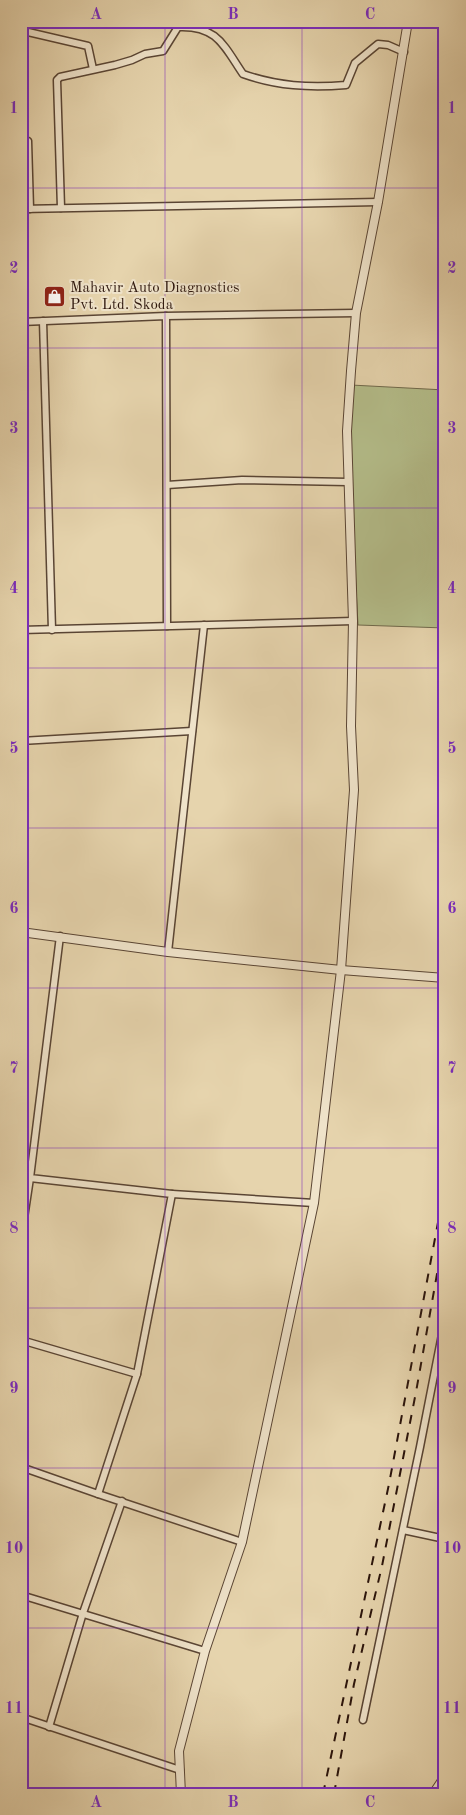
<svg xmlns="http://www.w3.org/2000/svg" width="466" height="1815" font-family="'Old Standard TT',serif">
	<rect width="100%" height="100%" fill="#e6d4ad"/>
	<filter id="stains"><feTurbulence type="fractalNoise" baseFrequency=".004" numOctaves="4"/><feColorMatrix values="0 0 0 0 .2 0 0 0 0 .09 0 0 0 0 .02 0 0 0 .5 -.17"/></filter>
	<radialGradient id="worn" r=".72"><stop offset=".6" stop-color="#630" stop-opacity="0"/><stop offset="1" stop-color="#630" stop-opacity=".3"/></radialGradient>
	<polygon fill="#b4bd8a" stroke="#70694b" points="351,385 445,390 445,628 358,625 348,437"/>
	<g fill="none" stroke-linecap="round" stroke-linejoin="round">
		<defs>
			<g id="minor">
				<polyline points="21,32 28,32 88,46 93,69"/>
				<polyline points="21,142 28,141 30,209"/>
				<path d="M61 208 57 80 60 77 115 65 132 60 145 54 163 51 178 27C217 25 224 46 243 74 277 86 309 88 346 85L355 63 378 44 388 45 404 52"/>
				<polyline points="21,209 378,202"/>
				<polyline points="166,316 356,313"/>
				<polyline points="43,321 52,630"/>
				<polyline points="21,322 166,316 167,626"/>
				<polyline points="167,485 242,480 348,482"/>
				<polyline points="21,630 353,621"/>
				<polyline points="21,741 192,731"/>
				<polyline points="60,936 30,1178 172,1194 137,1374 98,1494"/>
				<polyline points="168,952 204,625"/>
				<polyline points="172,1194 314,1203"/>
				<polyline points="21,1238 30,1178"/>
				<polyline points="21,1340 137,1374"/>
				<polyline points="21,1467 98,1494 242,1542"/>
				<polyline points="403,1530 445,1539"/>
				<polyline points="21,1595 205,1651"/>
				<polyline points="21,1717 180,1770"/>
				<polyline points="363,1720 420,1447 445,1319"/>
				<polyline points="49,1727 83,1613 122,1501"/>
			</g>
			<g id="tertiary">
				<polyline points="21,932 168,952 341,970 445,978"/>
				<polyline points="181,1794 179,1751 205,1651 242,1542 314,1203 341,970 354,790 351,726 353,621 347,431 351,371 356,313 378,202 408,21"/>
				<polyline points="433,1794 445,1776"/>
			</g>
		</defs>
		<use href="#minor" stroke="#5a4534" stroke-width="9"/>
		<use href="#tertiary" stroke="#5a4534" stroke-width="10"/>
		<use href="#minor" stroke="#efe3ca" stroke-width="6"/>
		<use href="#tertiary" stroke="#efe3ca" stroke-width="8"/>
		<g stroke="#2c150c" stroke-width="2" stroke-dasharray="9 9" stroke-linecap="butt">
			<polyline points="323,1794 389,1484 445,1185"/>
			<polyline points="334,1794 354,1684 382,1566 416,1392 445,1229"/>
		</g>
	</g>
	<path fill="none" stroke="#7b2cbf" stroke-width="1" stroke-opacity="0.55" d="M165 21V1794M302 21V1794M21 188H445M21 348H445M21 508H445M21 668H445M21 828H445M21 988H445M21 1148H445M21 1308H445M21 1468H445M21 1628H445"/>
	<defs>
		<symbol id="shop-square" viewBox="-11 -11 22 22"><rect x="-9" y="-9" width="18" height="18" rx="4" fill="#8f2418" stroke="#efe3ca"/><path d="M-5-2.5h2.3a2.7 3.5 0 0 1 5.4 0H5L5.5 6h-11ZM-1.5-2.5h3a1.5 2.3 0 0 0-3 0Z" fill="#fff"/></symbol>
	</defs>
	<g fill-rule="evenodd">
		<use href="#shop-square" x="42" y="284" width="25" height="25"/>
	</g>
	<g text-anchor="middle" stroke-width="4" stroke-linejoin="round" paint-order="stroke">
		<g font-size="15" fill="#2c150c" stroke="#efe3ca" text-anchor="start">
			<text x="70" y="292">Mahavir Auto Diagnostics<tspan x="70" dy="17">Pvt. Ltd. Skoda</tspan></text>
		</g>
	</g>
	<rect width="466" height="1815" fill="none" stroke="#e6d4ad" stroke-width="55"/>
	<rect x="28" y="28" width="410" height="1760" fill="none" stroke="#7b2cbf" stroke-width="2"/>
	<g font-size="16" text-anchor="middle" font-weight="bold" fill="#7b2cbf">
		<text x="96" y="19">A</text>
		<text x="233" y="19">B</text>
		<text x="370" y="19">C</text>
		<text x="14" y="113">1</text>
		<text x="452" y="113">1</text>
		<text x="14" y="273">2</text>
		<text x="452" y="273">2</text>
		<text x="14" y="433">3</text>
		<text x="452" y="433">3</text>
		<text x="14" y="593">4</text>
		<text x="452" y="593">4</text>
		<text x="14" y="753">5</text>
		<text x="452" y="753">5</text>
		<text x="14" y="913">6</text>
		<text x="452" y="913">6</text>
		<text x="14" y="1073">7</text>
		<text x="452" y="1073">7</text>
		<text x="14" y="1233">8</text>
		<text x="452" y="1233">8</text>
		<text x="14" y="1393">9</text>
		<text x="452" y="1393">9</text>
		<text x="14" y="1553">10</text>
		<text x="452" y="1553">10</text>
		<text x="14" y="1713">11</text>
		<text x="452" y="1713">11</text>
		<text x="96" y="1807">A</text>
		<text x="233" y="1807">B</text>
		<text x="370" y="1807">C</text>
	</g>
	<rect width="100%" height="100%" filter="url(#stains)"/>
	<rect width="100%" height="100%" fill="url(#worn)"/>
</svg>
